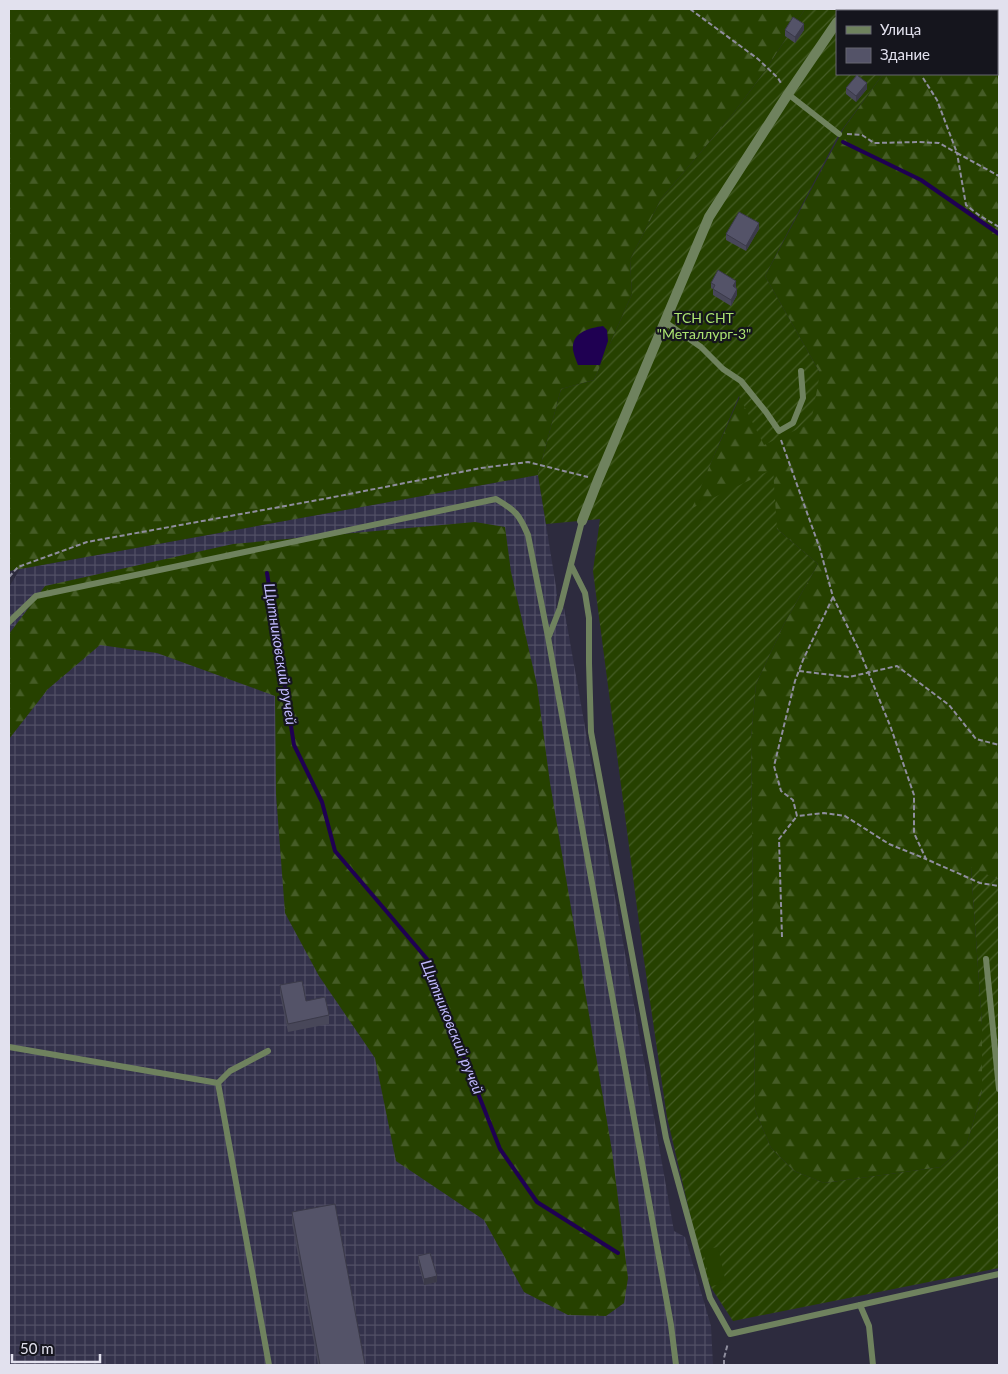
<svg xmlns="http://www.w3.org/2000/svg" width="1008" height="1374" font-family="Lato,sans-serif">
	<defs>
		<pattern id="industrial-grid" width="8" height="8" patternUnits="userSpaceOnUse" patternTransform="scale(1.25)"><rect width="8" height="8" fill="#34324b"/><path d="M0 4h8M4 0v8" fill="none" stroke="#514f65"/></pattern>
		<pattern id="forest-firs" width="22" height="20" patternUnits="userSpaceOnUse" patternTransform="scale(1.25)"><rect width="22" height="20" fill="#264100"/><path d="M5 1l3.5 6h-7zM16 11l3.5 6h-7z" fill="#455c26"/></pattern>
		<pattern id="garden-furrows" width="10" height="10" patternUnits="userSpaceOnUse" patternTransform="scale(1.25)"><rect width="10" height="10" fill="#264100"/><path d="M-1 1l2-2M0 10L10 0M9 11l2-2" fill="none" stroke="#455c26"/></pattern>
	</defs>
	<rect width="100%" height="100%" fill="#2d2b3e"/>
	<polygon fill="url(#industrial-grid)" points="538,475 557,593 556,608 564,608 674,1231 685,1237 711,1326 713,1365 9,1365 9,587 20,569"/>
	<g fill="url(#forest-firs)">
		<polygon points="9,9 805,9 765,71 733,114 661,199 630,260 632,294 594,380 561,389 538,475 9,571"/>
		<polygon points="930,9 999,9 999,880 971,868 982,1025 982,1091 967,1144 941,1167 824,1183 794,1171 771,1148 755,1110 751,738 756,684 784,624 818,564 777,529 691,508 740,396 820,373 765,276 844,128 883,74 997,74 997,11 929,11"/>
		<polygon points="475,522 505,527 511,572 537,685 550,783 612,1151 628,1278 624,1303 606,1316 568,1315 524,1292 484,1220 396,1161 375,1058 319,976 285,913 276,794 275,696 157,653 100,645 48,689 9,739 9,634 45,586 233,544"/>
	</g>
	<polygon fill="url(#garden-furrows)" points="805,9 930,9 929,11 837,11 837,74 883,74 839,134 765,276 820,373 811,423 764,445 739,396 692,508 773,469 777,529 818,564 784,624 756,684 751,738 755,1110 771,1148 794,1171 824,1183 941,1167 967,1144 982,1091 982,1025 971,867 999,880 999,1268 733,1321 712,1289 709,1283 699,1252 667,1117 643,953 593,571 600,519 546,524 538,475 561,389 594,380 632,294 630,260 661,199 733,114 765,71"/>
	<polygon fill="#264100" points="718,1247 726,1283 711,1286 703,1250"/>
	<path fill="#1f0052" d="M603 326 607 330 608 341 600 365H578C576 360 574 355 573 350 571 332 590 328 603 326Z"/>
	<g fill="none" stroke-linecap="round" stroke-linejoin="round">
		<g stroke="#1f0052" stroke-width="4">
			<polyline points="843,142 921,180 999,234"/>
			<polyline points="267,573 294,745 322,802 335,851 427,959 451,1025 500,1149 537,1202 618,1253"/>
		</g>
		<g stroke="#8f8e9e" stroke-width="2" stroke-dasharray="5 2.5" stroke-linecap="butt">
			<polyline points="690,9 758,59 778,78 782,85"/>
			<polyline points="923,78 937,100 957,153 999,176"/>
			<polyline points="847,134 862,135 874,143 919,142 939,143 957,153 966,205 980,216 999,227"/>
			<polyline points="781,440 820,549 833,597 860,652 891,728 914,795 914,833 926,859 980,883 999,886"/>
			<polyline points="9,577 18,567 87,542 329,498 481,468 528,462 588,477"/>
			<polyline points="833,597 803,660 795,681 774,766 781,791 793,800 797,816 824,813 845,816 889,844 926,859"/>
			<polyline points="799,671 849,677 897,666 949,705 976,739 999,745"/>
			<polyline points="782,937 779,839 797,816"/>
			<polyline points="724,1365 724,1358 728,1343"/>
		</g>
		<g stroke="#6f825e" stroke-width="6">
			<polyline points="788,94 839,134"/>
			<polyline points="665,322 701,347 723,369 741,381 766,412 779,431 793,423 803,398 801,371"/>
			<polyline points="571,565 585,593 589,618 589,663 591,732 666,1138 710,1298 730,1334 999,1274"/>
			<path d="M9 622 36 596 496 499C516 511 519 514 528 535L548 637 671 1325 676 1365"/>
			<polyline points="549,636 560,608 582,521"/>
			<polyline points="986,959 999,1089"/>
			<polyline points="9,1047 218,1083 269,1365"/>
			<polyline points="218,1083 230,1071 268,1051"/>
			<polyline points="860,1305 869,1326 873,1365"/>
		</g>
		<g stroke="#6f825e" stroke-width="10">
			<polyline points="844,11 845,9"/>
			<polyline points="582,521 598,480 709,217 788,94 837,22"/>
		</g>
	</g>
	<g fill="#484759">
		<polygon points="785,30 804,30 795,43 785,36"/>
		<polygon points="846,88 867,89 856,102 846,94"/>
		<polygon points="759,229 746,251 726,240 726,234"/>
		<polygon points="711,283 736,286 736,288 737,295 731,306 713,295 713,289 711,288"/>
		<polygon points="280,985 329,1015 329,1024 288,1032 280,994"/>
		<polygon points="292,1212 365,1365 318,1365 292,1223"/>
		<polygon points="418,1256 437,1282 424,1285 418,1262"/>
	</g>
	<g fill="#3b3a49">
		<polygon points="804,24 804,30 795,43 795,37"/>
		<polygon points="867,83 867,89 856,102 856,96"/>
		<polygon points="759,223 759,229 746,251 746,246"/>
		<polygon points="736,281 736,286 733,292 733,286"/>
		<polygon points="737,289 737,295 731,306 731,300"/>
		<polygon points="437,1276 437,1282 424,1285 424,1279"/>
	</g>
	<g fill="#545368" stroke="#3b3a49">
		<polygon points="793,17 804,24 795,37 785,30"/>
		<polygon points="857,75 867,83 856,96 846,88"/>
		<polygon points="739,212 759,223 746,246 726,234"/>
		<polygon points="718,270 736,281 733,286 737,289 731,300 713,289 715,285 711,283"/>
		<polygon points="302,981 306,1001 325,997 329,1015 288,1024 280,985"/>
		<polygon points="335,1204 365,1365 320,1365 292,1212"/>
		<polygon points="430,1253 437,1276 424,1279 418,1256"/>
	</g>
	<g text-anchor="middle" stroke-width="4.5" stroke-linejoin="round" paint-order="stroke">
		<g font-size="14" fill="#ace571" stroke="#15151d">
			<text x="704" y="323">ТСН СНТ<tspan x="704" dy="16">"Металлург-3"</tspan></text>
		</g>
		<g font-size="15" font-style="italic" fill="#c0b9fd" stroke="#15151d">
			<text transform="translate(280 654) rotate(81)" y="5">Щитниковский ручей</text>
			<text transform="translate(452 1027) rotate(68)" y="5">Щитниковский ручей</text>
		</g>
	</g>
	<rect width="1008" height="1374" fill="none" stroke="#e2e1ee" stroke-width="20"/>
	<rect x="836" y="10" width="162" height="65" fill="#15151d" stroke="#676771"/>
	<rect x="846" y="26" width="25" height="8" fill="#6f825e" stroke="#676771"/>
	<text x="880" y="35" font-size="15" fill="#e2e1ee">Улица</text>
	<rect x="846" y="48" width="25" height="15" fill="#545368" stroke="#676771"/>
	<text x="880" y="60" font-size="15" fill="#e2e1ee">Здание</text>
	<path d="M12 1354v8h88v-8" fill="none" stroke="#e2e1ee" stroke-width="2.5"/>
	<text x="20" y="1354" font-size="15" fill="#e2e1ee" stroke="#15151d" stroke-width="4" paint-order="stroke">50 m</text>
</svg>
